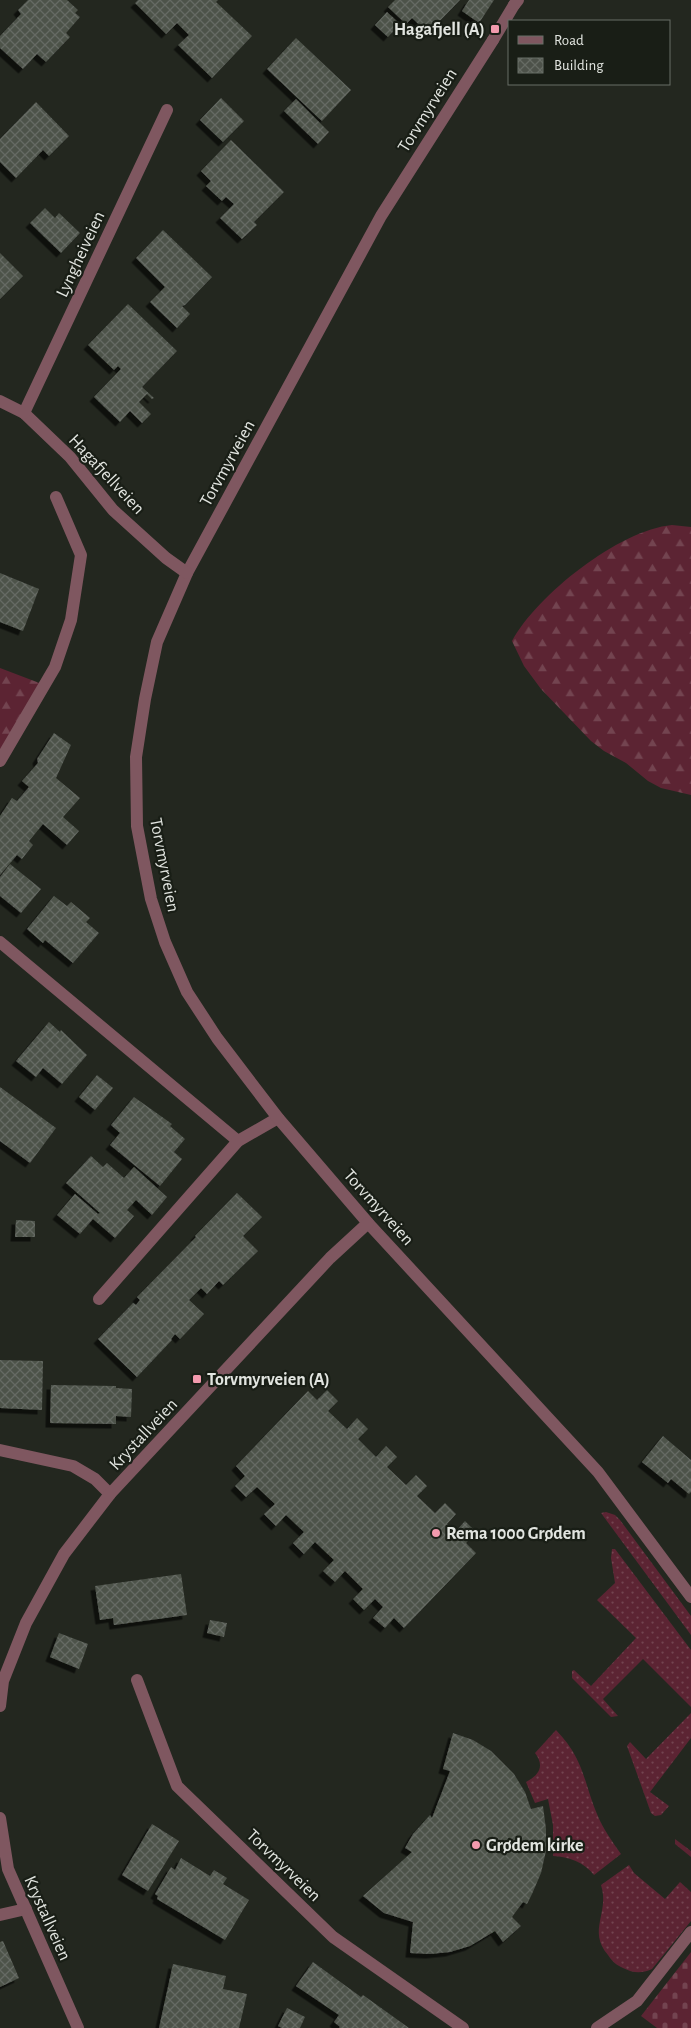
<svg xmlns="http://www.w3.org/2000/svg" width="691" height="2028" font-family="'Alegreya Sans',sans-serif">
	<defs>
		<pattern id="grass-dots" width="8" height="8" patternUnits="userSpaceOnUse" patternTransform="scale(1.25)"><rect width="8" height="8" fill="#5c2433"/><path d="M2 2h.1M6 6h.1" fill="none" stroke="#734450" stroke-width="1.8" stroke-linecap="round"/></pattern>
		<pattern id="forest-firs" width="22" height="20" patternUnits="userSpaceOnUse" patternTransform="scale(1.25)"><rect width="22" height="20" fill="#5c2433"/><path d="M5 1l3.5 6h-7zM16 11l3.5 6h-7z" fill="#734450"/></pattern>
		<pattern id="cemetery-stones" width="16" height="16" patternUnits="userSpaceOnUse" patternTransform="scale(1.25)"><rect width="16" height="16" fill="#5c2433"/><path d="M2 7V4a2 2 0 0 1 4 0v3zM10 15v-3a2 2 0 0 1 4 0v3z" fill="#734450"/></pattern>
		<pattern id="building-cross-hatch" width="8" height="8" patternUnits="userSpaceOnUse" patternTransform="scale(1.25)"><rect width="8" height="8" fill="#4d524a"/><path d="M0 0l8 8M0 8l8-8" fill="none" stroke="#666b64"/></pattern>
		<filter id="shadow"><feDropShadow dx="-4.5" dy="4.5" stdDeviation="0" flood-color="#0009"/></filter>
	</defs>
	<rect width="100%" height="100%" fill="#23271f"/>
	<g fill="url(#grass-dots)">
		<polygon points="606,1512 615,1515 620,1520 691,1616 691,1635 601,1513"/>
		<polygon points="612,1549 615,1549 691,1650 691,1707 643,1659 603,1699 618,1716 611,1717 572,1678 572,1671 574,1670 591,1686 636,1638 597,1600 615,1583 611,1558"/>
		<polygon points="691,1713 691,1738 650,1792 669,1806 661,1815 655,1816 651,1813 627,1746 630,1742 646,1759"/>
		<path d="M556 1730C584 1759 583 1780 597 1814 603 1829 612 1841 621 1854L594 1875C584 1862 569 1857 553 1856V1825L548 1799 535 1803 526 1782C539 1775 545 1766 535 1753Z"/>
		<polygon points="675,1839 691,1851 691,1857 675,1844"/>
		<path d="M629 1865 634 1873 665 1899 680 1882 691 1892V1921L652 1969C641 1974 633 1973 623 1968 616 1965 612 1961 608 1955 587 1930 610 1913 601 1885Z"/>
	</g>
	<g fill="url(#forest-firs)">
		<path d="M672 525 691 527V795L661 788 648 781 626 763 604 751 591 741 541 689 524 666 512 641C537 595 619 530 672 525Z"/>
		<polygon points="0,668 42,684 0,764"/>
	</g>
	<polygon fill="url(#cemetery-stones)" points="691,1952 691,2028 657,2028 641,2016"/>
	<g fill="url(#building-cross-hatch)" filter="url(#shadow)">
		<polygon points="28,0 67,0 78,10 75,13 80,17 66,33 70,37 46,62 37,54 23,69 0,48 0,36 21,14 18,10"/>
		<polygon points="138,0 218,0 216,2 252,36 212,78 178,45 189,35 177,23 166,34 135,3"/>
		<polygon points="395,0 460,0 428,33 412,18 406,24 388,7"/>
		<polygon points="469,0 494,0 479,23 462,11"/>
		<polygon points="387,12 400,24 388,37 375,25"/>
		<polygon points="296,38 351,90 322,121 267,69"/>
		<polygon points="221,98 244,121 223,142 200,120"/>
		<polygon points="296,99 329,132 318,144 284,111"/>
		<polygon points="36,102 69,136 49,156 43,150 16,178 0,162 0,139"/>
		<polygon points="231,140 284,192 254,222 257,225 242,239 220,218 234,204 226,197 222,201 206,186 211,181 201,171"/>
		<polygon points="45,208 55,218 59,213 80,233 61,253 30,223"/>
		<polygon points="163,230 212,277 185,305 182,306 190,314 177,328 150,302 165,287 136,258"/>
		<polygon points="0,253 23,276 0,299"/>
		<polygon points="128,304 177,351 142,387 154,398 152,399 147,394 139,402 151,414 142,423 130,411 120,422 94,397 121,369 118,366 114,370 88,345"/>
		<polygon points="0,573 39,589 23,631 0,622"/>
		<polygon points="54,733 71,745 56,778 80,798 63,817 79,831 67,845 43,824 29,841 33,845 22,859 17,855 0,875 0,816 12,798 17,801 29,787 22,781 38,763 37,759"/>
		<polygon points="10,864 41,889 21,913 0,896 0,877"/>
		<polygon points="54,896 67,906 71,902 90,918 86,922 99,933 73,963 45,940 43,943 27,929"/>
		<polygon points="49,1022 60,1032 61,1030 87,1055 62,1084 43,1068 36,1077 16,1061"/>
		<polygon points="97,1075 113,1088 95,1110 79,1097"/>
		<polygon points="0,1087 56,1128 30,1163 0,1141"/>
		<polygon points="134,1097 172,1124 170,1126 185,1139 174,1152 182,1159 160,1186 110,1145 120,1133 111,1125"/>
		<polygon points="91,1156 103,1167 107,1163 124,1178 134,1167 167,1197 152,1215 136,1200 127,1210 134,1216 115,1238 93,1219 80,1234 57,1215 75,1194 98,1214 100,1213 66,1183"/>
		<polygon points="237,1193 262,1217 243,1236 258,1251 223,1285 219,1281 207,1294 201,1288 189,1300 204,1314 180,1339 175,1334 171,1339 172,1340 137,1377 98,1339 133,1303 136,1305 140,1300 137,1297 196,1237 195,1236"/>
		<polygon points="16,1220 35,1221 35,1237 15,1237"/>
		<polygon points="0,1360 43,1361 42,1410 0,1408"/>
		<polygon points="51,1385 116,1386 116,1388 132,1389 131,1417 116,1416 116,1424 50,1423"/>
		<polygon points="327,1390 338,1401 328,1411 347,1429 357,1418 368,1429 358,1439 376,1457 386,1446 397,1457 387,1467 406,1485 416,1475 427,1486 417,1496 435,1513 445,1503 456,1514 447,1524 455,1532 465,1521 476,1532 466,1543 476,1553 404,1628 394,1618 385,1628 373,1618 383,1607 375,1599 364,1610 353,1599 363,1589 345,1571 335,1582 323,1571 334,1560 315,1542 304,1554 293,1543 304,1532 286,1515 276,1526 264,1514 275,1504 257,1487 246,1497 235,1486 245,1476 236,1466 308,1391 317,1400"/>
		<polygon points="663,1436 691,1460 691,1492 689,1494 671,1479 668,1483 642,1462"/>
		<polygon points="181,1574 187,1615 114,1625 113,1618 100,1620 95,1586"/>
		<polygon points="210,1620 227,1623 224,1637 207,1633"/>
		<polygon points="59,1633 88,1644 79,1669 50,1657"/>
		<polygon points="453,1733 473,1740 491,1751 514,1774 525,1792 531,1809 543,1806 546,1829 546,1851 541,1873 532,1894 527,1904 523,1902 512,1917 521,1926 503,1942 495,1931 470,1946 450,1952 430,1954 410,1953 413,1922 384,1913 363,1896 412,1852 405,1848 413,1834 430,1815 432,1818 450,1771 443,1769"/>
		<polygon points="152,1824 179,1841 148,1891 122,1875"/>
		<polygon points="181,1858 210,1876 214,1870 227,1878 223,1884 249,1900 225,1940 157,1899 158,1896 155,1894 171,1867 175,1870"/>
		<polygon points="3,1941 19,1978 0,1987 0,1942"/>
		<polygon points="313,1962 361,1997 363,1995 409,2028 339,2028 340,2027 334,2022 339,2015 296,1986"/>
		<polygon points="173,1964 226,1976 223,1989 247,1994 239,2028 159,2028"/>
		<polygon points="287,2008 305,2017 300,2028 282,2028 278,2026"/>
	</g>
	<g fill="none" stroke-linecap="round" stroke-linejoin="round">
		<g stroke="#7f5760" stroke-width="12">
			<polyline points="493,40 514,5"/>
			<polyline points="0,761 55,667 71,620 81,555 56,497"/>
			<polyline points="0,942 238,1141"/>
			<polyline points="99,1299 238,1141 278,1118"/>
			<polyline points="0,1915 26,1909"/>
		</g>
		<g stroke="#7f5760" stroke-width="12">
			<polyline points="514,5 518,0"/>
			<polyline points="493,40 381,216 187,573 157,642 145,699 136,757 137,826 151,899 165,942 187,992 217,1038 278,1118 368,1223 598,1472 691,1597"/>
			<polyline points="0,401 24,413 70,457 113,510 166,558 187,573"/>
			<polyline points="24,413 167,110"/>
			<polyline points="0,1450 73,1466 95,1479 110,1494"/>
			<polyline points="137,1680 177,1786 333,1937 463,2028"/>
			<polyline points="0,1706 3,1681 26,1623 64,1554 110,1494 330,1258 368,1223"/>
			<polyline points="0,1818 8,1869 78,2028"/>
			<polyline points="597,2028 637,2001 691,1932"/>
		</g>
	</g>
	<g fill="#f29aad" stroke="#191e16" stroke-width="2">
		<rect x="490" y="24" width="10" height="10" rx="2.5"/>
		<rect x="192" y="1374" width="10" height="10" rx="2.5"/>
		<circle cx="436" cy="1533" r="5"/>
		<circle cx="476" cy="1845" r="5"/>
	</g>
	<g text-anchor="middle" stroke-width="4.5" stroke-linejoin="round" paint-order="stroke">
		<g font-size="18" font-weight="bold" fill="#e2e5e0" stroke="#191e16" text-anchor="start">
			<text x="485" y="35" text-anchor="end">Hagafjell (A)</text>
			<text x="207" y="1385">Torvmyrveien (A)</text>
			<text x="446" y="1539">Rema 1000 Grødem</text>
			<text x="486" y="1851">Grødem kirke</text>
		</g>
		<g font-size="18" fill="#e2e5e0" stroke="#191e16">
			<text transform="translate(427 110) rotate(-58)" y="6">Torvmyrveien</text>
			<text transform="translate(80 254) rotate(-65)" y="6">Lyngheiveien</text>
			<text transform="translate(227 463) rotate(-61)" y="6">Torvmyrveien</text>
			<text transform="translate(107 474) rotate(47)" y="6">Hagafjellveien</text>
			<text transform="translate(165 865) rotate(79)" y="6">Torvmyrveien</text>
			<text transform="translate(379 1207) rotate(48)" y="6">Torvmyrveien</text>
			<text transform="translate(143 1434) rotate(-47)" y="6">Krystallveien</text>
			<text transform="translate(284 1865) rotate(44)" y="6">Torvmyrveien</text>
			<text transform="translate(48 1918) rotate(66)" y="6">Krystallveien</text>
		</g>
	</g>
	<rect x="508" y="20" width="162" height="65" fill="#191e16" stroke="#696e67"/>
	<rect x="518" y="36" width="25" height="8" fill="#7f5760" stroke="#696e67"/>
	<text x="554" y="45" font-size="15" fill="#e2e5e0">Road</text>
	<rect x="518" y="58" width="25" height="15" fill="url(#building-cross-hatch)" stroke="#696e67"/>
	<text x="554" y="70" font-size="15" fill="#e2e5e0">Building</text>
</svg>
